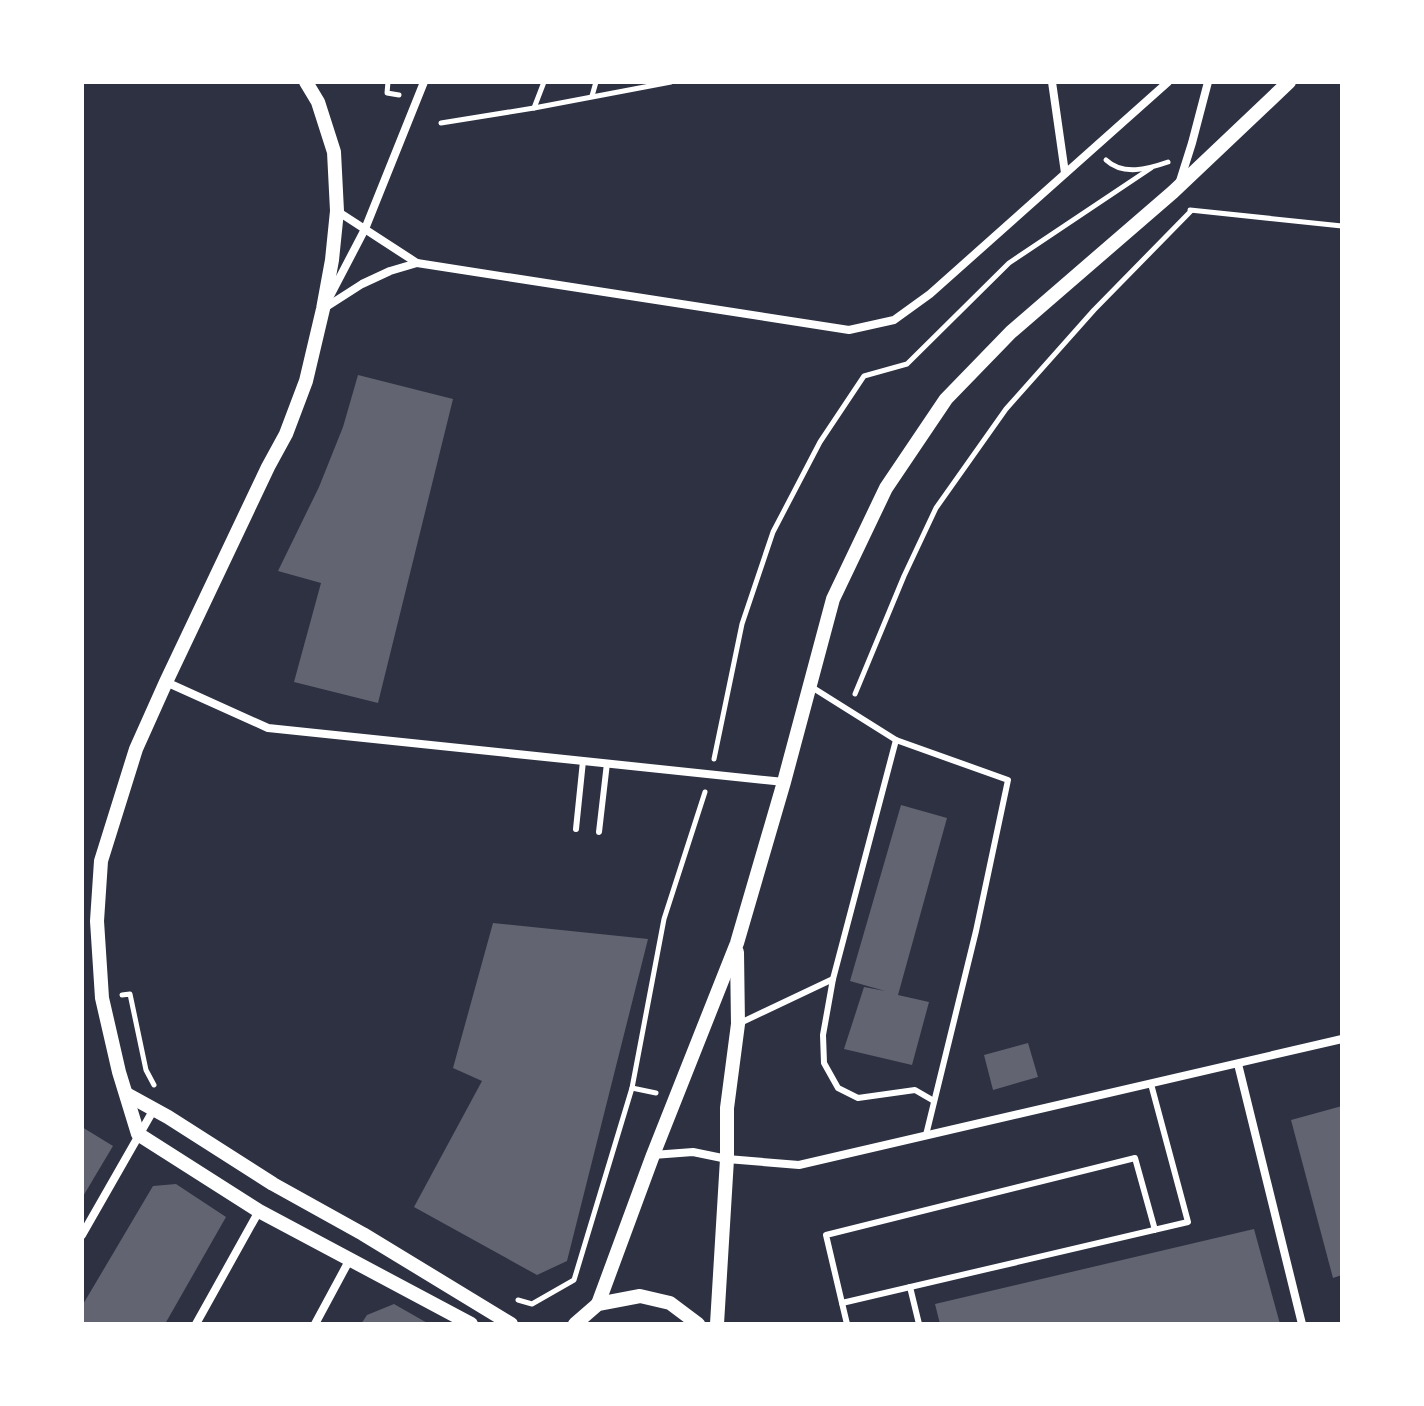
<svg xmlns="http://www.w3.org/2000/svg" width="1424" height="1406" font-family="Rubik,sans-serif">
	<rect width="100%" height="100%" fill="#2d3142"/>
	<g fill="#626471">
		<polygon points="358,375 453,399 378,703 294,682 321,583 278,571 319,487 343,427"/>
		<polygon points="901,805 947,818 898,995 929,1002 912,1065 844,1049 864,987 885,991 850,981"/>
		<polygon points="493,923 648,939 567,1261 537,1275 414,1207 482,1081 453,1068"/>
		<polygon points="1028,1043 1038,1077 993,1090 984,1055"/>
		<polygon points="1342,1106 1342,1275 1333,1278 1291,1120"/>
		<polygon points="82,1127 113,1146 82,1198"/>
		<polygon points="176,1184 226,1217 165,1324 82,1324 82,1306 153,1186"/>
		<polygon points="1254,1229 1280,1324 940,1324 935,1304"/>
		<polygon points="394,1304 429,1324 361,1324 367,1315"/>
	</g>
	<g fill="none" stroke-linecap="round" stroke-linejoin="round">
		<g stroke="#fff" stroke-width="5">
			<polyline points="388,82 387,93 399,95"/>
			<polyline points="592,96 596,82"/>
			<polyline points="534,108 671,82"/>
			<polyline points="441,123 534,108 544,82"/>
			<path d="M1106 160C1123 176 1148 169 1168 162"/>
			<polyline points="1190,210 1342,226"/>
			<polyline points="855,694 904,576 936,508 1006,409 1094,310 1191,211"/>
			<polyline points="714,759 742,624 773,532 820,442 864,376 907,364 1009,263 1151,168"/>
			<polyline points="122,995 130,994 146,1070 154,1085"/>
			<polyline points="632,1088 656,1093"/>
			<polyline points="518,1300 532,1304 574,1280 632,1088 664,919 705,792"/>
		</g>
		<g stroke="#fff" stroke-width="6">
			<polyline points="810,686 896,740 1008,780 976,931 926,1135"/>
			<polyline points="896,740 833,979 823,1035 824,1063 838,1088 858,1098 915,1090 934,1101"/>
			<polyline points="576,829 583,761"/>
			<polyline points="599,832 607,763"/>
			<polyline points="738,1024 833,979"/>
			<polyline points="1151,1084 1188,1222 842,1303 826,1235 1135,1158 1155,1230"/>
			<polyline points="910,1287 919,1324"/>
			<polyline points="842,1303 847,1324"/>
		</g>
		<g stroke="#fff" stroke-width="8">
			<polyline points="1052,82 1065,173"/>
			<polyline points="1180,181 1192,143 1208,82"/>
			<polyline points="337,211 417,263 849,330 894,320 930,294 1168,82"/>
			<polyline points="329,298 365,229 424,82"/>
			<polyline points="323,309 362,284 390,271 417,263"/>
			<polyline points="166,682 268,728 784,782"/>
			<polyline points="1238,1064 1302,1324"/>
			<polyline points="653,1155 693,1152 727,1159 799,1165 1342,1039"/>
			<polyline points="82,1235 154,1109"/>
			<polyline points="196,1324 259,1211"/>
			<polyline points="315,1324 350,1259"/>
		</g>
		<g stroke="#fff" stroke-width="14">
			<polyline points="306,82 318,102 334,152 337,211 332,260 323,309 306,381 286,434 268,467 166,682 136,749 101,861 97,921 102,998 119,1072 138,1134 259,1211 471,1324"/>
			<polyline points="128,1095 168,1117 273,1184 363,1234 511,1324"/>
			<polyline points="598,1304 653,1155 737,943 784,782 833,599 886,488 946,399 1011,332 1173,192 1289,82"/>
			<polyline points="575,1324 598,1304 640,1296 670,1303 698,1324"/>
			<polyline points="717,1324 727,1159 727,1108 738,1024 737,952"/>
		</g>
	</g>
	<rect width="1424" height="1406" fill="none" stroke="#ffffff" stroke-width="168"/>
</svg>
